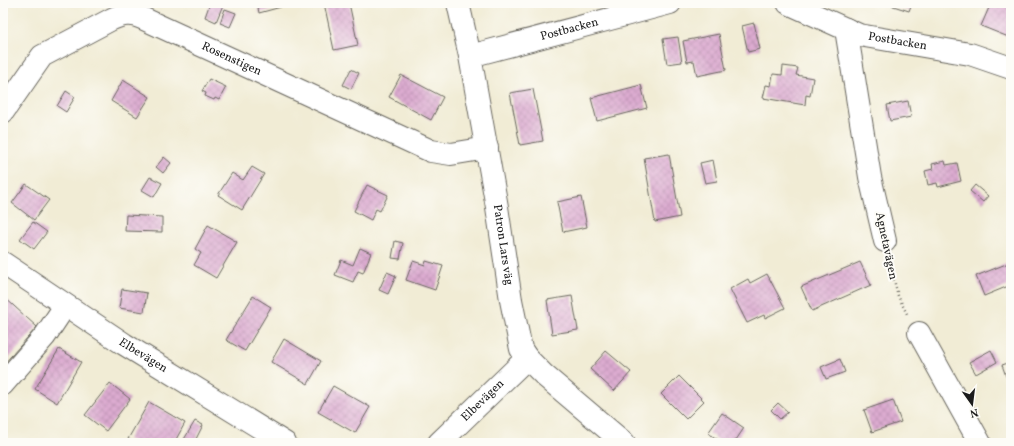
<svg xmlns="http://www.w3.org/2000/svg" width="1014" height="446" viewBox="0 0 1014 446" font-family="Vollkorn,serif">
	<defs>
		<pattern id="building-cross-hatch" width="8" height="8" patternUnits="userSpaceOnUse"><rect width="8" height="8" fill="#dcabd0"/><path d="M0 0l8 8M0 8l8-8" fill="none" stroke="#bc93b2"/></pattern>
	</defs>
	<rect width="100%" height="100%" fill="#fdfcf7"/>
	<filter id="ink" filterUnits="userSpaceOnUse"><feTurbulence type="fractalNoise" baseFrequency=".025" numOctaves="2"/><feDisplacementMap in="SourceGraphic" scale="8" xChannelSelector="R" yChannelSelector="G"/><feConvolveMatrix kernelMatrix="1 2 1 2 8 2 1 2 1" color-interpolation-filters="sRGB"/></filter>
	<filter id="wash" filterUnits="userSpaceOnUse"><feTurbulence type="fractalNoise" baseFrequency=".012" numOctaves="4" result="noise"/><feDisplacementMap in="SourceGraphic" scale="16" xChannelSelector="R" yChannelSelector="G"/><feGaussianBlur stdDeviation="0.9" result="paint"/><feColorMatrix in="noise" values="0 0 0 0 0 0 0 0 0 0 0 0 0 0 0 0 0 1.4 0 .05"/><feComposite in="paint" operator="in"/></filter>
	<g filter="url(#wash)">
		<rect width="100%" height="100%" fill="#f1ecd5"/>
		<g id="blocks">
			<path fill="url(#building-cross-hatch)" d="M210 3H218L223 5 216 22 205 17Z
				M257 3H280L281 7 259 13Z
				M324 3H349L358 45 334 50Z
				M884 3H912L909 11Z
				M991 3H1004L1011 6V38L981 26Z
				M225 9 236 13 230 27 220 23Z
				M754 23 760 49 748 52 742 26Z
				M719 34 726 70 697 76 694 61 687 62 683 41Z
				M678 37 682 62 667 64 663 39Z
				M783 66 798 68 796 75 813 78 810 96 806 95 805 105 763 98 766 85 771 86 773 74 782 75Z
				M351 69 359 73 351 89 343 85Z
				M401 75 443 97 431 120 389 97Z
				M209 79 226 87 219 100 215 98 214 100 205 96 206 93 202 91Z
				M123 80 150 97 137 117 111 101Z
				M641 85 647 108 597 121 591 98Z
				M533 89 543 141 520 145 510 93Z
				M66 91 75 97 66 112 57 106Z
				M908 101 911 117 890 121 887 105Z
				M669 154 680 217 655 222 644 158Z
				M164 157 171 163 163 173 156 167Z
				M713 160 717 181 705 183 700 163Z
				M945 161 946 165 957 163 961 181 938 187 937 183 928 185 925 171 933 169 932 164Z
				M252 167 264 174 242 210 218 195 232 173 243 180Z
				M150 177 162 183 154 197 142 190Z
				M26 184 49 200 34 220 12 203Z
				M367 185 388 195 380 211 376 209 371 220 354 211Z
				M975 185 988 196 983 202 970 191Z
				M581 197 587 227 563 232 557 202Z
				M126 215 162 217V232L125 231Z
				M33 222 47 232 34 249 20 239Z
				M208 225 237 242 216 278 194 265 201 253 195 249Z
				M395 241 403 243 400 259 392 258Z
				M360 248 371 253 363 273 358 271 353 282 335 275 341 260 353 265Z
				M413 261 425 265 426 261 443 266 435 290 406 280Z
				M860 262 871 285 812 311 801 287Z
				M1011 262V285L984 296 976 276Z
				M387 272 396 276 388 294 379 290Z
				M767 274 785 308 765 318 764 315 747 323 730 289 748 279 750 283Z
				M122 289 147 293 144 312 119 308Z
				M3 296 37 327 3 365Z
				M253 296 271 307 245 351 226 340Z
				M572 296 578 330 552 334 547 300Z
				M284 339 321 361 308 384 271 362Z
				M59 349 81 362 57 403 35 389Z
				M991 350 997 362 976 374 969 362Z
				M606 351 631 372 614 391 590 369Z
				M840 359 845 372 826 379 821 367Z
				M1011 362V390L1002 365Z
				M679 376 704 401 686 419 661 394Z
				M110 383 130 399 106 431 85 415Z
				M333 386 370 407 355 433 318 412Z
				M893 400 901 422 872 432 864 410Z
				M149 402 185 423 174 443H135L128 439Z
				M778 403 788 412 780 419 771 410Z
				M722 413 744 428 734 443H723L708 433Z
				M195 421 203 425 194 443H187L183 441Z"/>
		</g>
	</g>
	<g filter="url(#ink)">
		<use href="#blocks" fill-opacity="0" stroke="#67655d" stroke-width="1"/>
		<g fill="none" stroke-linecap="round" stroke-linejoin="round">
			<g stroke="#67655d" stroke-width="24">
				<g id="minor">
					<path id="s1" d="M458 3 470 56 497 207 511 300 521 349 527 358 545 376 624 443"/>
					<path id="s2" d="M788 3 859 35 970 54 1011 68"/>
					<path d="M846 29 870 177 885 241"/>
					<path id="s3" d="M470 56 670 3"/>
					<path id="s4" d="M3 112 42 56 112 19C123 14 131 13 142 18L431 151 451 154 487 148"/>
					<path id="s5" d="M3 263 124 344 285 443"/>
					<path d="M919 333 980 443"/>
					<path d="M3 384 45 336 65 306"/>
					<path id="s6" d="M439 443 527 358"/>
				</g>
			</g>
			<path stroke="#67655d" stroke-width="2.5" stroke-dasharray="1 3" stroke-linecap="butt" d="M889 260 898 296 908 316"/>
			<use href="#minor" stroke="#fff" stroke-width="22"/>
		</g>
	</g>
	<g text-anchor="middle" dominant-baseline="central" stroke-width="4" stroke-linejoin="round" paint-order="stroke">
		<g font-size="12" fill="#1c1c1c" stroke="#fdfcf7">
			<text stroke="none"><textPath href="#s3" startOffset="103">Postbacken</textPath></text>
			<text stroke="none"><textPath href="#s2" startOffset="117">Postbacken</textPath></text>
			<text stroke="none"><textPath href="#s4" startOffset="277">Rosenstigen</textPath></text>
			<text stroke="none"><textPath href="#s1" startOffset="246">Patron Lars väg</textPath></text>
			<text transform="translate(886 246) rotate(78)">Agnetavägen</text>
			<text stroke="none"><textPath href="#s5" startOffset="168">Elbevägen</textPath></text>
			<text stroke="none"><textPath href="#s6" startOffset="61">Elbevägen</textPath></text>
		</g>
	</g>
	<rect width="1014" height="446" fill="none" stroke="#fdfcf7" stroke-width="16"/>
	<g transform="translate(972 404) rotate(166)" stroke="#fdfcf7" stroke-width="3" paint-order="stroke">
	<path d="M0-3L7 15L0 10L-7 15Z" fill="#1c1c1c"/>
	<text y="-6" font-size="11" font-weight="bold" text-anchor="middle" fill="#1c1c1c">N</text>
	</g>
</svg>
